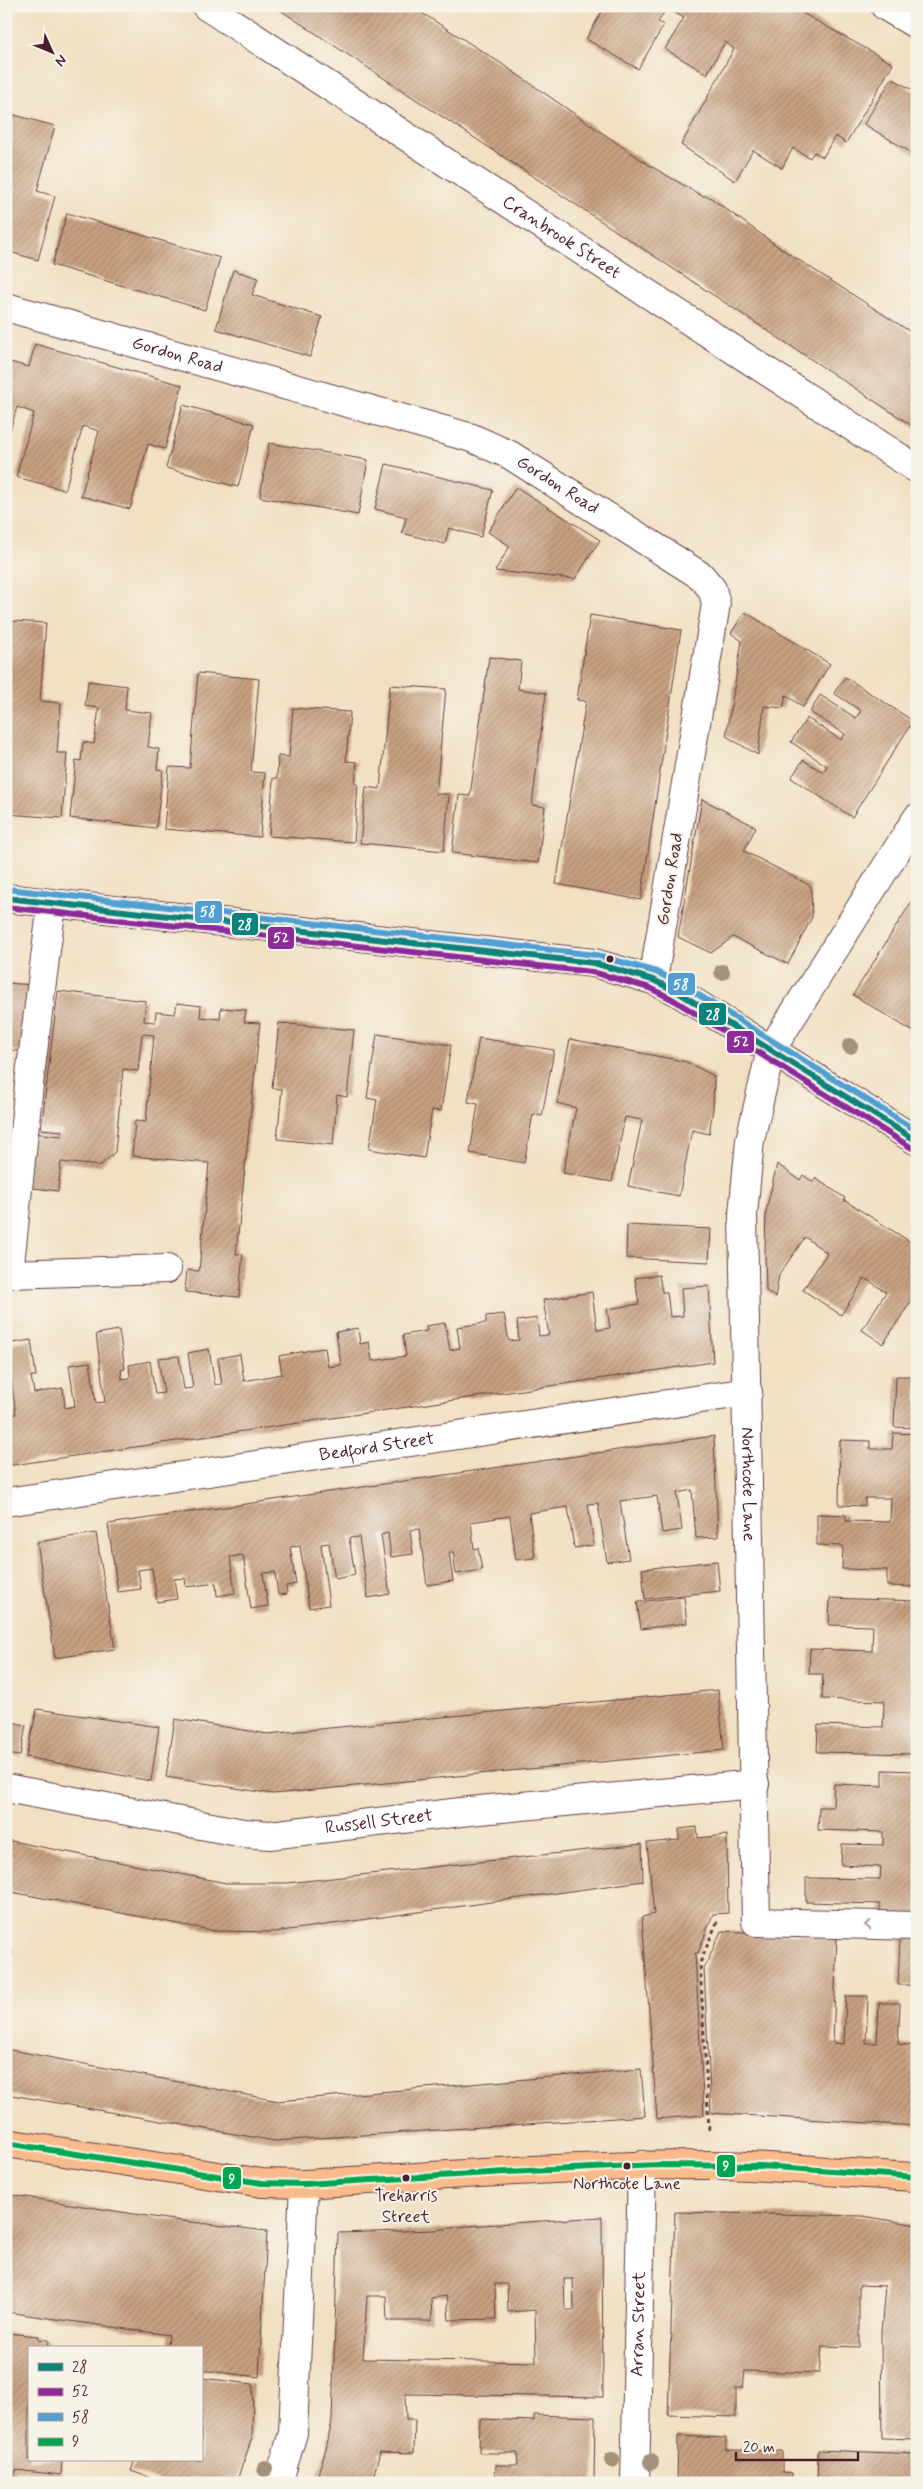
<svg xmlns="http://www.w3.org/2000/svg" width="923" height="2489" viewBox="0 0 923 2489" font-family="Mynerve,sans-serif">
	<defs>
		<pattern id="building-hatch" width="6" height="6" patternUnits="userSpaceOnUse" patternTransform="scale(1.25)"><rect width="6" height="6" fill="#c7a181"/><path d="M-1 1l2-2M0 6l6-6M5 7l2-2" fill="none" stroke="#a4836a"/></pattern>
	</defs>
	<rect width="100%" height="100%" fill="#f7f3e8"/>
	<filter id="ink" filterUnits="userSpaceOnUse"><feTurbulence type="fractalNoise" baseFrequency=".02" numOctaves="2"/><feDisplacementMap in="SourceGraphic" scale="10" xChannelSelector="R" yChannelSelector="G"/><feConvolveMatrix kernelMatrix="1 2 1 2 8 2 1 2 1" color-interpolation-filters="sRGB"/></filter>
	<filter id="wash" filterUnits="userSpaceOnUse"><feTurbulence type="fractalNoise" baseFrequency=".0096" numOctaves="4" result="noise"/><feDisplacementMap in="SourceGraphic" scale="20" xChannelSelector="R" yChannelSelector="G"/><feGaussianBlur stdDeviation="1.12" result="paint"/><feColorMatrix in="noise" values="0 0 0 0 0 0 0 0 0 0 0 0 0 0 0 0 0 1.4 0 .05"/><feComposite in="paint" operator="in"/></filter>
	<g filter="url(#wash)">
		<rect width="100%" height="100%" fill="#f1e0c2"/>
		<g id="blocks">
			<path fill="url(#building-hatch)" fill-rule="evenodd" d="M274 6H411L499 62 649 165 702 196H708L780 248 917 336V429Z
				M605 6H790L893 64 846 143 835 136 823 157 814 152 810 158 793 148 782 168 753 150 735 181 681 145 734 49 725 42 707 74 665 49 684 18 667 8 658 22 664 25 638 69 586 39Z
				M892 78 917 93V156L864 124Z
				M7 113 55 126 37 191 55 196 38 260 6 251Z
				M67 213 220 258 205 310 52 265Z
				M233 270 258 278 252 295 322 317 310 357 216 329Z
				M35 344 182 385 165 449 148 444 130 509 81 496 99 431 83 426 65 490 16 477 34 413 17 407 10 431 6 430V361L29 367Z
				M183 405 254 424 238 487 166 468Z
				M269 443 368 460 358 515 260 497Z
				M386 464 493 490 481 537 449 528 445 544 402 533 406 517 375 509Z
				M516 487 600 540 575 579 495 571 510 546 488 532Z
				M745 612 830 664 803 707 786 695 783 708 764 706 758 755 726 736 742 641 731 633Z
				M590 615 681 630 641 900 556 884 586 701 577 700Z
				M12 621 46 623 40 701 61 703 57 753H67L62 818 6 814V693Z
				M489 657 521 661 518 689 546 693 532 805 545 807 538 863 452 853 459 795 470 796Z
				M198 673 259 679 251 772 265 773 260 837 164 829 169 767 190 768Z
				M845 677 913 721 852 817 791 778 803 760 823 772 827 766 791 742 807 718 841 740 845 734 810 712 820 695 856 718 861 711 834 693Z
				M88 681 127 686 125 710 152 713 148 747 159 749 157 769 163 770 156 828 70 818 76 760 81 761 83 742 94 744 99 708 85 706Z
				M390 685 446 689 436 794H449L444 851 360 843 366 787 380 789Z
				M293 708 350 712 346 761 357 762 355 784H358L354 842 269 836 273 778H277L278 756 289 757Z
				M702 799 756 827 744 851 811 886 812 917 788 964 733 937 711 953 678 937Z
				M917 893V963L913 969 917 970V1034L853 995Z
				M6 983 35 985 28 1051 10 1050 8 1072Z
				M58 991 146 1001 144 1021 155 1022 156 1012 175 1014 177 1003 201 1006 200 1017 220 1019 221 1008 246 1010 244 1022 260 1023 236 1254H243L239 1297 185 1292 187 1270 199 1271 209 1163 132 1156 135 1121 146 1122 154 1035 142 1034 138 1071 123 1069 115 1152 100 1166 61 1162 58 1191 26 1187 32 1133 62 1136V1131L41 1129Z
				M279 1023 354 1030 347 1097 337 1095 333 1145 277 1139 282 1089 272 1088Z
				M377 1034 451 1045 441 1111 432 1110 424 1158 369 1149 377 1100 367 1098Z
				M479 1038 554 1050 542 1116 533 1114 524 1163 470 1153 478 1104 468 1102Z
				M570 1039 687 1062 714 1076 713 1109 709 1134 692 1130 679 1196 628 1186 642 1120 625 1117 612 1182 563 1173 576 1108 557 1103Z
				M777 1164 800 1180 803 1175 813 1182 815 1178 845 1198 844 1200 917 1246V1292L883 1344 862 1330 886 1292 865 1278 841 1315 803 1290 827 1253 805 1237 779 1275 775 1297 766 1291 765 1251 766 1211Z
				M627 1225 711 1229 709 1262 626 1258Z
				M659 1275 662 1292H667L670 1317 683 1316 681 1288 709 1286 713 1362 6 1466V1415L16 1414 6 1344 31 1340 36 1376H31L34 1393 63 1388 65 1408 75 1406 69 1365 90 1362 96 1403 105 1402 96 1334 119 1330 125 1369 121 1370 122 1379 130 1378 129 1365 150 1361 155 1394 164 1393 158 1358 179 1356 184 1389 193 1388 188 1353 209 1349 215 1385 222 1384 218 1358 240 1354 244 1381 282 1374 279 1356 311 1350 325 1348 328 1367 341 1365 336 1332 358 1328 360 1344 369 1342 372 1361 406 1356 403 1335 427 1331 426 1326 445 1323 450 1350 460 1348 457 1327 486 1323V1316L504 1314 509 1341 519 1340 517 1321 537 1318 539 1336 549 1335 543 1300 592 1292 597 1330 610 1328 607 1309 639 1304 635 1278Z
				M896 1376H917V1428L894 1427Z
				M893 1433 917 1434V1587L887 1586V1570L842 1569 843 1546 817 1545V1514L846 1515V1521L890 1522 891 1498H865V1506L839 1505 840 1440 870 1441V1449H892Z
				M714 1436 718 1537 696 1538 692 1490 677 1493 682 1530 662 1533 657 1496 620 1501 629 1559 607 1562 598 1503 588 1504 594 1545 574 1548 568 1507 529 1513 535 1558 516 1560 510 1516 471 1522 474 1549 478 1548 482 1570 456 1574 453 1552H449L453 1581 427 1585 419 1529 410 1530 413 1554 391 1557 388 1533 381 1535 390 1594 368 1598 359 1537 349 1538 355 1575 335 1579 329 1543 321 1544 329 1605 309 1608 300 1546 290 1547 296 1584 286 1586 287 1594 278 1595 275 1572 263 1573 268 1606 251 1609 243 1555 230 1557 235 1593 217 1596 216 1583 186 1587 185 1578 174 1579 177 1599 157 1602 152 1568 138 1570 141 1589 118 1592 108 1524Z
				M96 1533 115 1649 55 1658 37 1542Z
				M717 1561 720 1591 645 1599 642 1569Z
				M684 1597 687 1623 641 1629 637 1602Z
				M830 1598 917 1601V1754L817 1752 818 1725 883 1727 884 1701 822 1699 823 1674H809L810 1649 872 1651 873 1626 829 1625Z
				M718 1690 724 1750 273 1794 166 1777 175 1719 268 1734Z
				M37 1709 159 1727 151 1781 26 1757Z
				M6 1721 26 1725 20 1756 6 1754Z
				M883 1770 917 1771V1918L880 1917V1904L806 1902V1878L880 1879 881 1867 841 1865 842 1844 883 1845V1832L818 1830 819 1807H833L834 1784 883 1786Z
				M697 1827 698 1838 727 1835 728 1913 713 1914 698 1953H695L704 2115 657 2119 642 1917 654 1914 647 1843 679 1840V1829Z
				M6 1840 226 1883H287L642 1844 643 1881 274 1932 215 1931 6 1891Z
				M721 1931 837 1936 833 2043 844 2044 846 1996H868L866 2043H877L879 2003H900L898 2044 917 2046V2126L711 2113 704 1969Z
				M900 1938H917V1985H898Z
				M6 1951 13 1952 7 1981H6Z
				M6 2049 278 2101 641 2069 645 2116 275 2141 6 2094Z
				M6 2194 166 2219 267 2231 259 2377 201 2370V2348H168L169 2335 6 2312Z
				M675 2212 863 2216 917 2225V2439L882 2438 881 2332 885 2286 859 2285V2347L822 2346 819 2373 745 2371 743 2388H736V2417L668 2415Z
				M602 2217 603 2397 405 2394 406 2420H415L414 2453 380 2452 374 2474 394 2481 393 2483H315L326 2449 332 2421 338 2233 435 2230 467 2226ZM564 2279H573L574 2310H565ZM495 2284H507L508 2312 535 2310 536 2362 363 2359 367 2296H386L387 2321H432L431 2298 447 2296 449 2320 496 2319Z
				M6 2333 39 2336 38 2339 49 2340 48 2348H29V2460H62L61 2475 16 2470 13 2483H6Z
				M201 2378 253 2384 252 2438 236 2483H165L131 2471 135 2460H201Z
				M534 2415 595 2417 594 2483H495L496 2465H518L517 2453H479L480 2419 534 2421Z
				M678 2436 726 2438V2450L782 2451V2472L792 2473 791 2483H677Z
				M818 2450 917 2454V2483H817Z"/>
		</g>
	</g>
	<g filter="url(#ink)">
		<use href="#blocks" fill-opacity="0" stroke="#633c42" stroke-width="1"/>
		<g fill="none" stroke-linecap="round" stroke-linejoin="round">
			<g stroke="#633c42" stroke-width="30">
				<g id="minor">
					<path id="s1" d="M206 6 917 469"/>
					<path d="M885 6 917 25"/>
					<path id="s2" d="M6 307 472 438 510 455 701 576 712 589 716 604 653 980"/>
					<path id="s3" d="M917 818 771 1050 750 1140 743 1214 756 1922 917 1926"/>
					<path d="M6 898 594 963 653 980 676 991 917 1141"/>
					<path d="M52 904 30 1075 9 1274 167 1269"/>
					<path id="s4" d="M6 1502 748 1392"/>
					<path id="s5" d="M6 1788 243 1833 270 1835 469 1811 755 1784"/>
					<path d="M278 2483 293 2433 304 2184"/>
					<path id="s6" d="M635 2483 642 2165"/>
				</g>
			</g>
			<g stroke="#633c42" stroke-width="30">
				<path id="major" d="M6 2143 262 2183 304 2184C439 2176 574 2165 709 2165 778 2165 847 2174 917 2177"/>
			</g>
			<path stroke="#633c42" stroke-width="3" stroke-dasharray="4 4" stroke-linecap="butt" d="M709 2130 700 1963 717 1922H720"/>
			<use href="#minor" stroke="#fff" stroke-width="28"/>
			<use href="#major" stroke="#fabb8c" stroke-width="28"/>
			<g stroke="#f7f3e8" stroke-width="10">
				<path id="bus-1" d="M6 898 594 963 653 980 676 991 917 1141"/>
			</g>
			<g stroke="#f7f3e8" stroke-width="10">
				<path id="bus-2" d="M6 907 592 972 650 988 672 999 912 1148"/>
			</g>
			<g stroke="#f7f3e8" stroke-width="10">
				<path id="bus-3" d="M7 889 596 955 656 972 681 984 917 1131"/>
			</g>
			<g stroke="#f7f3e8" stroke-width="10">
				<path id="bus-4" d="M6 2143 262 2183 304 2184 506 2172 658 2165 761 2166 917 2177"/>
			</g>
			<use href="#bus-1" stroke="#0c837b" stroke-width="6"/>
			<use href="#bus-2" stroke="#8c2b99" stroke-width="6"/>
			<use href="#bus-3" stroke="#4f9fd2" stroke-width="6"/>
			<use href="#bus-4" stroke="#00a651" stroke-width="6"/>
		</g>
		<g fill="#a39179">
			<circle cx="722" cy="972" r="8"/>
			<circle cx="850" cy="1046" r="8"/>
			<circle cx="612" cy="2460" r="8"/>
			<circle cx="651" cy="2462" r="8"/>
			<circle cx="265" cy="2469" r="8"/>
		</g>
		<defs><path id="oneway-chevron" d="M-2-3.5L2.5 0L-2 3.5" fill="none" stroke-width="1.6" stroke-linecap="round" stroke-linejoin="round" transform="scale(1.25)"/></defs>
		<use stroke="#ae9aa0" href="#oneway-chevron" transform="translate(868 1925) rotate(-178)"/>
	</g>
	<g fill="#4a1f2b" stroke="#f7f3e8" stroke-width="2">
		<circle cx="610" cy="959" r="4.5"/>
		<circle cx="627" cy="2166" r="4.5"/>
		<circle cx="406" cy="2178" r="4.5"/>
	</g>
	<g text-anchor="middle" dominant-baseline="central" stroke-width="4" stroke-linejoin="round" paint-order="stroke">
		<g font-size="17" fill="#4a1f2b" stroke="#f7f3e8">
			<text x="627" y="2184">Northcote Lane</text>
			<text x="406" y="2196">Treharris<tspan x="406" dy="21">Street</tspan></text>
		</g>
		<g font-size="18" fill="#4a1f2b" stroke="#f7f3e8">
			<text stroke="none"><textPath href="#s1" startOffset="424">Cranbrook Street</textPath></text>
			<text stroke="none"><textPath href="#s2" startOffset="178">Gordon Road</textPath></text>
			<text stroke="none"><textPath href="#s2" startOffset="582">Gordon Road</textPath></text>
			<text transform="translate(670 879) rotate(-81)">Gordon Road</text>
			<text stroke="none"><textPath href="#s4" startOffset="375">Bedford Street</textPath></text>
			<text stroke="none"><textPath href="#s3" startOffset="711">Northcote Lane</textPath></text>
			<text stroke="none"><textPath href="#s5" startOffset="378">Russell Street</textPath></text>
			<text stroke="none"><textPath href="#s6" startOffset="159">Arran Street</textPath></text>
		</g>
	</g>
	<g stroke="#f7f3e8" stroke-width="2">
		<rect x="194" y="900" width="29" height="24" rx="5" fill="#4f9fd2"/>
		<rect x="231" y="912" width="28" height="24" rx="5" fill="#0c837b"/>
		<rect x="267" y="926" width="28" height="24" rx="5" fill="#8c2b99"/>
		<rect x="667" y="972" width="29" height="24" rx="5" fill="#4f9fd2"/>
		<rect x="698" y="1002" width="29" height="24" rx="5" fill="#0c837b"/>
		<rect x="726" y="1030" width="29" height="24" rx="5" fill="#8c2b99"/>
		<rect x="716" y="2154" width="20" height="24" rx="5" fill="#00a651"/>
		<rect x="222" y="2166" width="20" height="24" rx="5" fill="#00a651"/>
	</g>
	<g font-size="14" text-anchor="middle" font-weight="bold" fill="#fff">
		<text x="208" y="916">58</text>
		<text x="245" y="929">28</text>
		<text x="281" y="942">52</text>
		<text x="681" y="989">58</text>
		<text x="713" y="1019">28</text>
		<text x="741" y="1046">52</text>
		<text x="726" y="2170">9</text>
		<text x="232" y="2183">9</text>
	</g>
	<rect width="923" height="2489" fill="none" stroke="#f7f3e8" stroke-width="25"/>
	<rect x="28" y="2346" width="175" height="115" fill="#f7f3e8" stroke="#b29e9c"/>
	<rect x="38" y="2363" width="25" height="8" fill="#0c837b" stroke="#b29e9c"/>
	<text x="72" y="2372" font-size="15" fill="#4a1f2b">28</text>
	<rect x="38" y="2388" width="25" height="8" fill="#8c2b99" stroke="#b29e9c"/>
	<text x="72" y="2396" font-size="15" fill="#4a1f2b">52</text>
	<rect x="38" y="2413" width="25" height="8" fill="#4f9fd2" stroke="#b29e9c"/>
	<text x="72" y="2422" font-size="15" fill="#4a1f2b">58</text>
	<rect x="38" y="2438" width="25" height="8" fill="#00a651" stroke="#b29e9c"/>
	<text x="72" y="2446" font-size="15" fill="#4a1f2b">9</text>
	<g transform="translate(52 52) rotate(134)" stroke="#f7f3e8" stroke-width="4" paint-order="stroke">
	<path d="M0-4L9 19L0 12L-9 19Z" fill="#4a1f2b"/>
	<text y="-8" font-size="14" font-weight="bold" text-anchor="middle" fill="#4a1f2b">N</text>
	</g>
	<path d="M736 2452v8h122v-8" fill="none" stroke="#4a1f2b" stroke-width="2.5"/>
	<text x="743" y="2452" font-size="15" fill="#4a1f2b" stroke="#f7f3e8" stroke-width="4" paint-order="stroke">20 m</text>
</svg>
